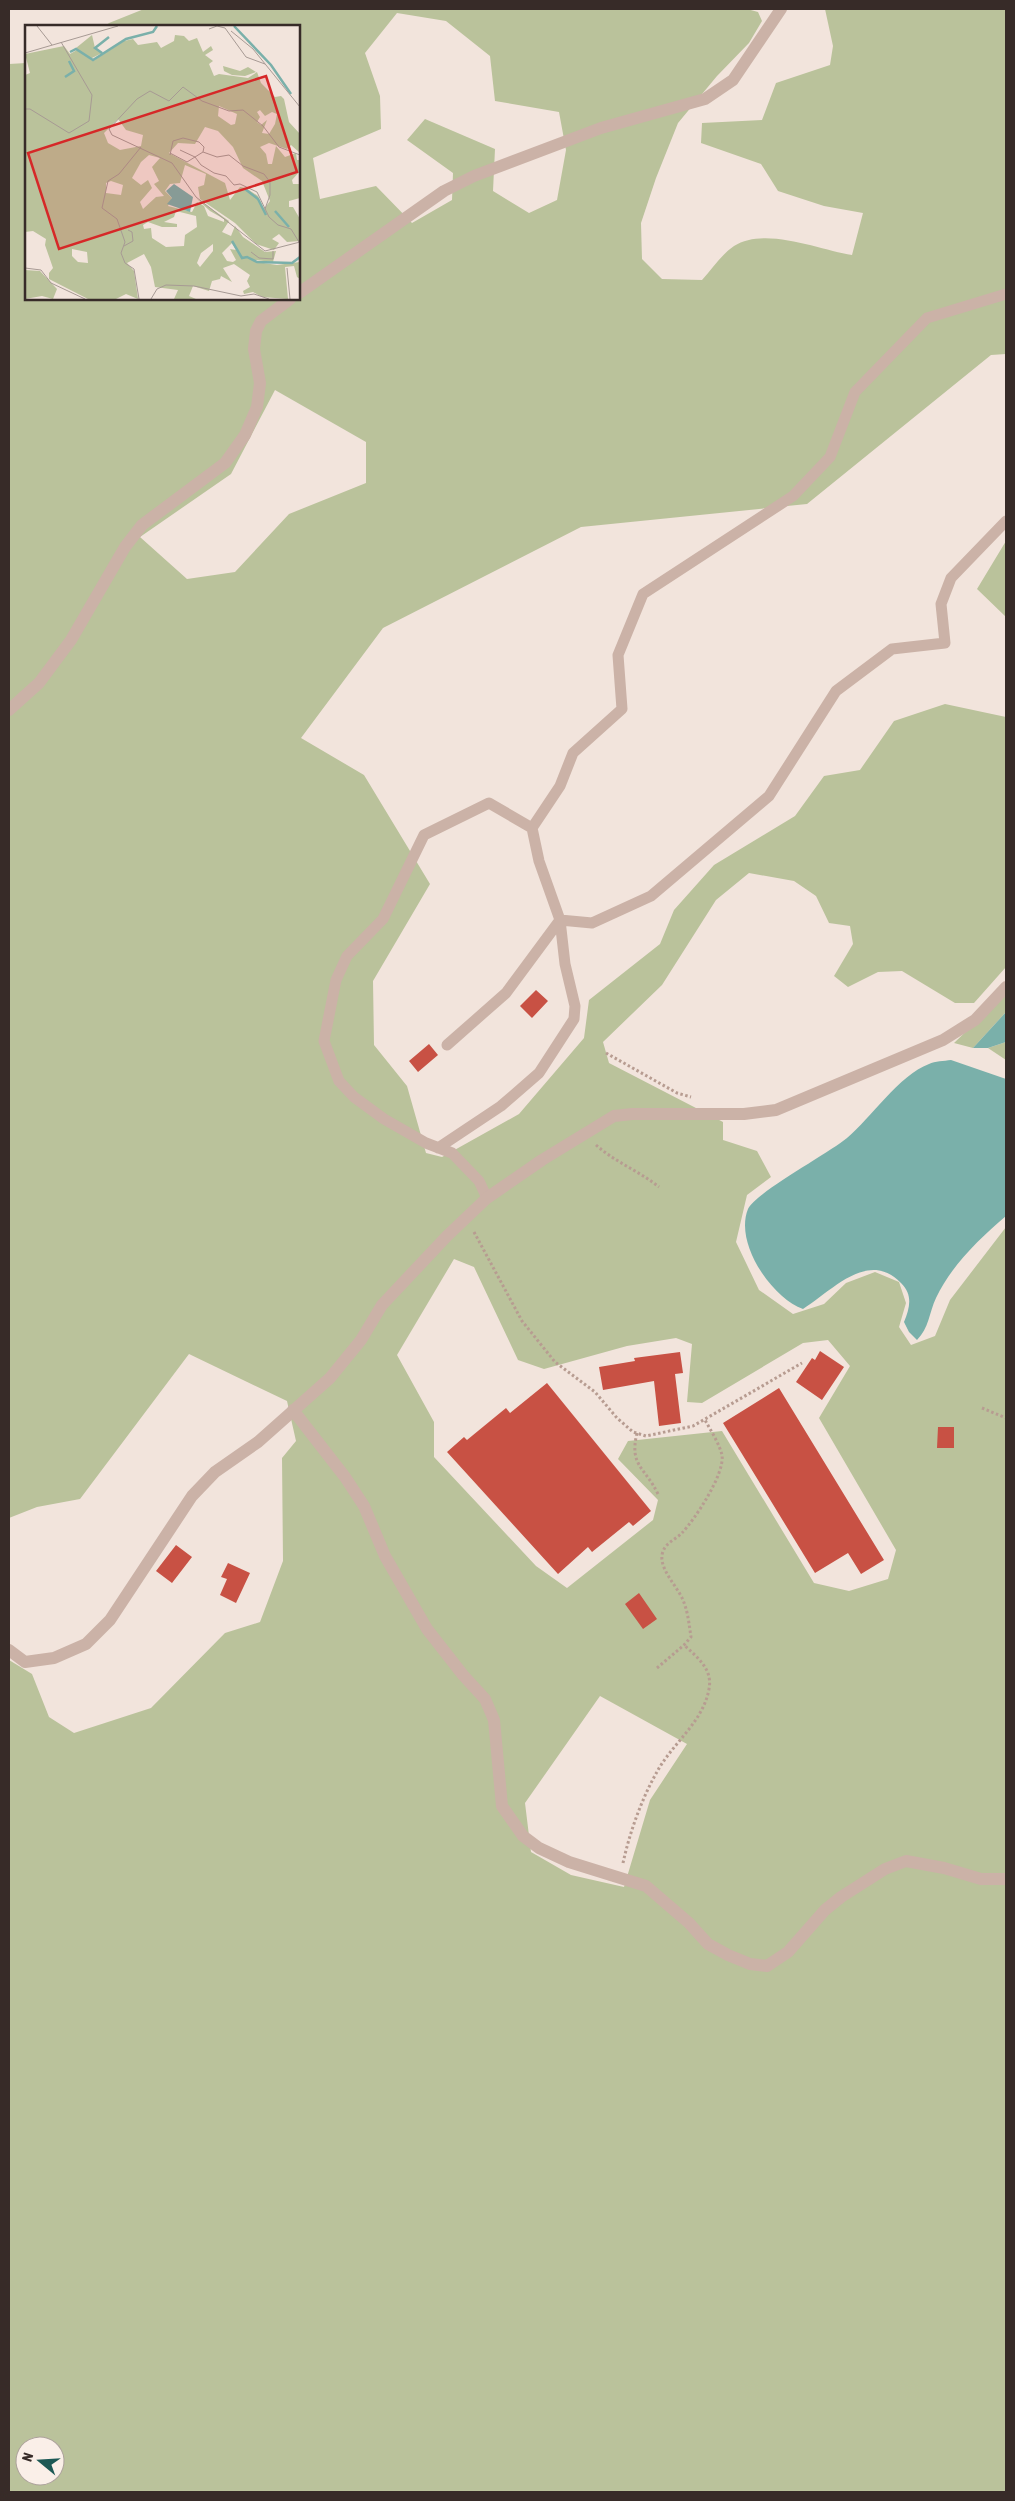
<svg xmlns="http://www.w3.org/2000/svg" width="1015" height="2501" viewBox="0 0 1015 2501" font-family="'Asap Condensed',sans-serif">
	<rect width="100%" height="100%" fill="#f2e4dc"/>
	<path fill="#bac29b" fill-rule="evenodd" d="M144 9H747L758 12 762 21 749 43 717 76 678 123 656 178 641 223 642 259 662 279 702 280C712 269 722 254 734 246 765 226 820 250 852 255L863 213 824 206 778 191 761 164 701 143 702 123 762 120 776 83 830 65 833 46 825 9H1006V354L991 355 807 504 581 527 383 628 301 738 364 775 430 884 373 981 374 1045 407 1086 426 1153 442 1157 519 1114 584 1038 589 1000 660 944 674 910 714 865 795 816 824 776 860 770 894 721 945 704 1006 717V967L974 1003H955L902 971 878 972 848 987 834 976 853 944 850 926 829 923 816 896 794 881 749 873 716 900 662 985 603 1042 609 1063 723 1122V1140L757 1151 771 1177 747 1195 736 1242 759 1290 793 1314 824 1304 846 1283 875 1272 899 1282 906 1303 899 1327 911 1345 935 1336 950 1300 1006 1227V2492H9V1660L32 1674 49 1717 74 1733 151 1708 225 1633 260 1622 283 1561 282 1458 296 1441 287 1401 189 1354 80 1499 37 1507 9 1518V64L26 63V299H299V26H105L109 23ZM397 13 446 21 490 56 495 101 559 112 566 150 557 200 529 213 493 191 495 149 425 119 407 140 453 173 452 200 412 223 376 186 320 199 313 158 381 129 380 96 365 53ZM275 390 366 442V483L289 514 235 572 187 579 140 537 231 474ZM454 1259 474 1267 518 1360 544 1369 627 1346 676 1338 692 1344 687 1402 702 1403 803 1343 828 1340 850 1366 819 1418 896 1550 888 1579 849 1591 814 1583 722 1431 628 1441 618 1459 658 1500 653 1520 567 1588 536 1566 434 1457V1422L397 1355ZM600 1696 687 1744 650 1800 624 1887 571 1875 531 1852 525 1803ZM25 2446H55V2476H25Z
		M1006 541V617L977 589Z
		M1006 993V1012L973 1048 954 1043Z
		M1006 1042V1060L988 1048Z"/>
	<path fill="#7ab0aa" d="M1006 1012V1042L988 1048H973Z
		M951 1060 1006 1079V1216C979 1239 951 1266 936 1298 929 1313 929 1328 917 1340L909 1332 904 1322C910 1307 913 1295 901 1283 868 1249 832 1291 803 1309 772 1298 734 1243 748 1209 755 1193 829 1153 847 1138 871 1118 899 1075 929 1064 935 1061 944 1061 951 1060Z"/>
	<path fill="#c85144" d="M536 990 548 1001 532 1018 520 1006Z
		M429 1044 438 1055 418 1072 409 1061Z
		M820 1351 844 1367 822 1400 796 1382 812 1358 815 1360Z
		M680 1352 683 1373 675 1374 681 1423 659 1426 654 1381 603 1390 599 1367 635 1361 634 1358Z
		M547 1383 651 1511 633 1526 629 1522 592 1552 588 1547 558 1574 447 1452 464 1437 467 1440 506 1408 510 1413Z
		M779 1388 884 1560 861 1574 848 1553 815 1573 723 1423Z
		M938 1427H954V1448H937Z
		M176 1545 192 1557 172 1583 156 1571Z
		M228 1563 250 1573 236 1603 220 1595 227 1579 221 1577Z
		M639 1593 657 1619 643 1629 625 1604Z"/>
	<g fill="none" stroke-linecap="round" stroke-linejoin="round">
		<path stroke="#b79c91" stroke-width="3" stroke-dasharray="2.5 2.5" stroke-linecap="butt" d="M606 1053 677 1093 691 1097
			M596 1145C615 1162 639 1171 659 1187
			M474 1232 522 1321 555 1362 595 1392 617 1418 633 1432 646 1436 693 1426 802 1363
			M982 1408 1006 1418
			M637 1433C629 1466 645 1467 658 1494
			M657 1668 684 1645 691 1637C689 1624 688 1612 683 1600 677 1586 660 1570 662 1555 664 1543 675 1540 682 1533 695 1519 725 1474 722 1455 719 1443 711 1431 705 1420
			M623 1863C630 1831 642 1798 658 1770 674 1742 703 1722 709 1689 713 1669 697 1657 684 1645"/>
		<path stroke="#cbb2a7" stroke-width="11" d="M447 1045 506 993 560 920 592 923 651 896 769 796 836 691 892 649 945 643 941 604 951 578 1006 521
			M438 1148 501 1106 539 1073 574 1019 575 1006 565 964 560 920 539 861 532 828 560 786 573 753 622 709 618 655 643 594 793 496 830 457 855 392 927 318 1006 294
			M487 1198 479 1181 452 1153 426 1143 384 1119 354 1097 339 1081 324 1041 336 980 347 956 383 919 424 835 489 803 532 828"/>
		<path stroke="#cbb2a7" stroke-width="12" d="M299 293 444 191 474 176 601 128 705 99 733 80 781 9
			M9 710 39 683 71 640 125 547 142 525 225 463 245 435 257 407 260 383 254 349 256 331 261 321 290 299
			M293 1410 345 1477 364 1506 385 1556 427 1629 463 1675 485 1699 494 1720 502 1806 523 1836 539 1848 569 1862 646 1886 689 1923 708 1944 728 1955 750 1964 767 1966 788 1952 825 1910 841 1897 885 1869 906 1861 944 1868 981 1879H1006
			M9 1650 25 1662 54 1658 86 1644 110 1620 192 1496 215 1472 258 1442 330 1378 361 1340 382 1305 447 1236 487 1198 542 1160 614 1116 632 1114H744L776 1110 943 1040 975 1020 1006 987"/>
	</g>
	<g transform="translate(25 25)">
		<rect width="275" height="275" fill="#f2e4dc"/>
		<path d="M67 10 70 23 77 28 65 34 51 23ZM150 10 159 11 164 16 172 13 178 27 186 21 188 25 180 30 188 36 184 39 189 51 194 49 223 53 232 47 236 58 250 72 256 71 259 74 264 97 275 109V128L266 120 262 124 244 118 235 122 241 129 243 139H247L251 121 260 132 271 128 272 135H275V146L267 155 268 159H275V173L264 176V182H268L275 194V216L262 217 254 209 247 214 254 218 249 225 231 219 210 198 175 174 173 162 179 160 181 149 160 140 155 158 145 159 140 166 147 173 143 181 167 187 172 177 179 181 183 191 199 197V194L185 186 171 173 204 196 197 207 206 211 210 201 218 212 240 227 251 226 248 237 230 235 232 237 252 240 275 237V254L272 252 269 241 260 242 263 274 237 272 228 267 219 269 218 266 225 262 222 256 225 250 209 239 198 243 207 257 196 251 195 254 187 256 184 266 168 261 164 271 171 274H149L153 265 130 262 126 242 119 229 102 238 109 246 113 274 101 269 91 274H63L24 254V248L28 243 20 220 21 214 8 206 0 207V50L5 48 0 29 39 21 45 29 52 25 68 36 99 16 108 14 113 20 132 17 136 23 149 16ZM194 81 212 89 210 99 206 100 193 91ZM235 85 240 91 247 87 252 89 250 99 244 109 237 108 242 95 236 100 232 97 235 92 232 87ZM93 94 101 105 118 110 116 121 95 125 83 118 79 108ZM180 102 193 106 208 122 218 143 237 156 245 176 239 184 233 171 221 163 215 162 205 175 200 158 144 128 153 118 170 119ZM124 130 135 133 127 142 134 156 129 159 139 171 131 172 118 184 115 177 127 163 123 155 116 160 107 153 116 137ZM86 156 98 160 96 170 81 168V158ZM151 186 171 191 172 202 160 210 159 221 141 222 127 213 126 203 119 204 118 200 123 197 137 202H152V199L139 197 149 192ZM207 218 211 225 205 224 211 235 208 237 202 236 197 228ZM188 219V226L175 242 172 238 176 228ZM47 224 62 227 63 238 53 237 47 231ZM198 41 215 46 223 42 231 47 220 51 207 50 199 46ZM0 245 15 246 32 264 28 274 17 271 0 274Z" fill="#bac29b" fill-rule="evenodd"/>
		<path d="M149 159 168 172 165 187 142 179 147 173 141 166Z" fill="#7ab0aa"/>
		<path fill="none" stroke="#7ab0aa" stroke-width="2.5" d="M209 1 246 40 266 69M45 27 51 24 68 35 101 14 128 7 132 1M77 28 70 23 84 12M40 52 49 46 44 36M220 164 233 174 241 190M250 186 264 202M207 216 217 233 222 232 232 237 267 238 275 232"/>
		<path fill="none" stroke="#a79a94" stroke-width="1" d="M12 1 27 20M184 4 192 1 200 3 221 32 240 39M206 6 228 24 275 82M0 28 93 1M0 84H5L44 108 64 96 67 70 36 17M155 125 170 132 176 140 189 148 201 151 209 160 215 159 232 167 244 192 253 200 266 204 274 217M145 128 162 137 178 127 192 132 204 130 218 141 239 149 245 157V170L240 184M145 130 148 116 158 113 174 117 179 122 178 127M275 130 254 122 238 101 218 85 204 86 177 76 158 62 144 76 125 66 112 74 84 104 87 110 147 138 171 172 240 226 275 217M99 221 108 216 107 207 103 205M226 227 234 233 248 234V226M0 243 16 245 26 258 60 274M262 243 265 274M114 274 109 244 100 238 96 228 100 217 92 194 77 183 83 156 94 149 116 122M126 274 132 264 141 260 169 261 216 271 229 269 244 274"/>
		<path fill="#d62828" fill-opacity="0.15" stroke="#d62828" stroke-width="2.5" d="M241 51 272 147 34 224 3 128Z"/>
		<rect width="275" height="275" fill="none" stroke="#372b28" stroke-width="2.5"/>
	</g>
	<rect width="1015" height="2501" fill="none" stroke="#372b28" stroke-width="20"/>
	<g transform="translate(40 2461) rotate(288)"><circle r="24" fill="#faefe8" stroke="#aca19b"/>
	<path d="M0-4L9 19L0 12L-9 19Z" fill="#1d5955"/>
	<text y="-8" font-size="14" font-weight="bold" text-anchor="middle" fill="#372b28">N</text>
	</g>
</svg>
